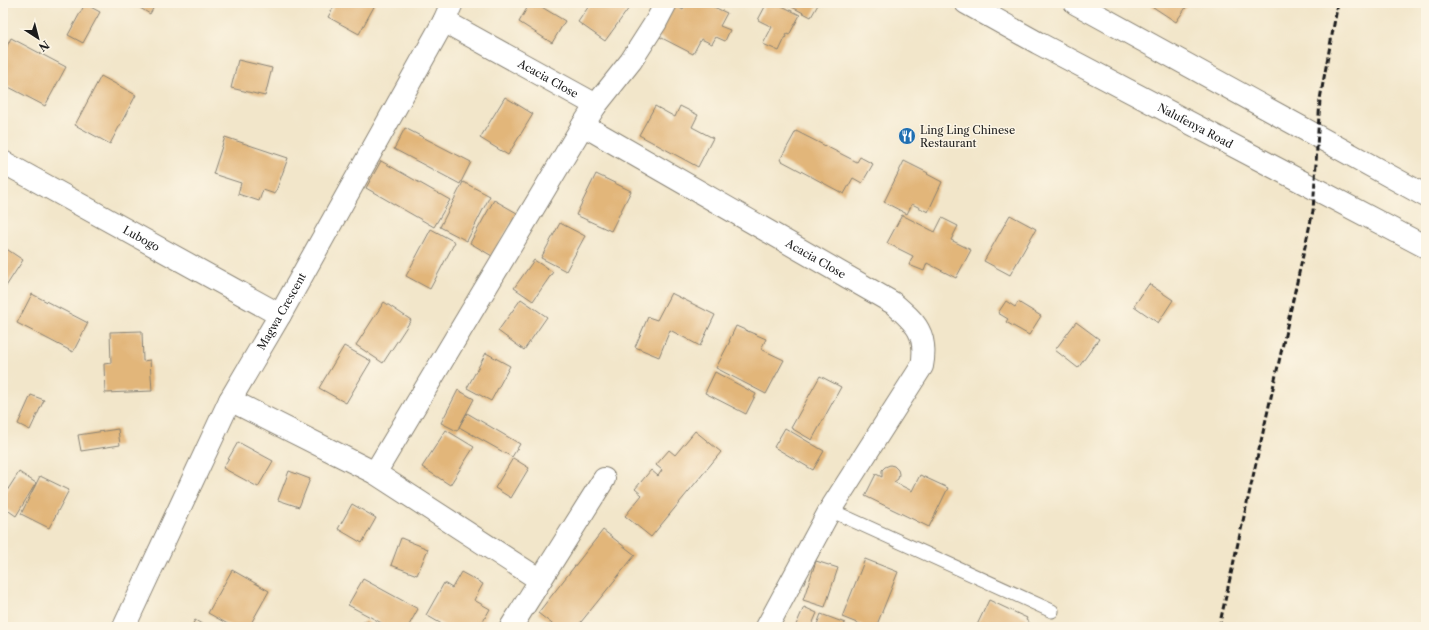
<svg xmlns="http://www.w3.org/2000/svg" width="1429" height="630" viewBox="0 0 1429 630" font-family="'Libre Caslon Text',serif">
	<rect width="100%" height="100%" fill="#fcf5e5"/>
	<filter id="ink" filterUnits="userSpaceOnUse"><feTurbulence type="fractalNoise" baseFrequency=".025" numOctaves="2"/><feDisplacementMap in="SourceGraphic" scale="8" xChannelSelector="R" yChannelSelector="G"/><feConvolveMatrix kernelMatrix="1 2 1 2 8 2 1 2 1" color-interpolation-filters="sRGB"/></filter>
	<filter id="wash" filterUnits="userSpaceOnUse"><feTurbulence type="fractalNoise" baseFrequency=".012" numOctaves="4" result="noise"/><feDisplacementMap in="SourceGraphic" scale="16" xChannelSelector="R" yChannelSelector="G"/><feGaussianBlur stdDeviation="0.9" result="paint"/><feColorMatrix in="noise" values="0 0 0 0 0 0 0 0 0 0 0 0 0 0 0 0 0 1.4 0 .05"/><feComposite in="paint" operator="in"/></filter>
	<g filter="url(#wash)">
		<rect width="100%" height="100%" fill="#f2e6ca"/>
		<g id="blocks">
			<path fill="#e2b67a" d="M132 3H156L150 14Z
				M336 3H376L359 34 328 17Z
				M530 3H535L565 21 552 43 519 22Z
				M591 3H622L629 8 605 41 578 22Z
				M683 3H705L727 13 720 26 730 30 725 41 716 37 712 44 701 39 693 54 658 36 674 5 683 10 685 4Z
				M767 3H776L800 15 789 35 787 34 779 51 763 44 772 27 758 20Z
				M794 3H819L811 17 792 7Z
				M1147 3H1189L1176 22Z
				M85 4 100 12 83 43 68 35Z
				M11 38 66 67 45 106 3 84V54Z
				M238 60 272 68 265 96 231 88Z
				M101 76 136 95 110 144 75 125Z
				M505 97 533 114 508 155 480 138Z
				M655 106 675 117 680 106 698 115 692 127 713 138 698 167 639 135Z
				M405 128 471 162 460 184 394 149Z
				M796 131 857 162 860 157 873 164 862 183 853 178 844 194 780 160Z
				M225 137 288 158 275 194 263 190 259 201 238 194 241 183 213 174Z
				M381 161 450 200 434 227 366 188Z
				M904 161 928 173 927 174 942 182 928 212 912 204 907 214 884 202Z
				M596 174 631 191 611 231 576 215Z
				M463 182 490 196 467 241 440 227Z
				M494 200 517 213 492 256 470 243Z
				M902 215 935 232 942 218 958 226 951 240 971 250 956 278 927 263 924 271 909 265 913 256 887 243Z
				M1010 215 1036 229 1010 275 984 261Z
				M560 223 585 236 566 271 541 258Z
				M431 229 455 242 430 289 406 276Z
				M5 248 23 260 3 291V252Z
				M534 260 553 272 533 301 514 288Z
				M1149 284 1173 300 1158 323 1134 306Z
				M671 293 715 315 700 346 670 330 659 357 635 347 648 317 657 320Z
				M32 294 88 323 73 352 17 323Z
				M521 299 547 317 524 350 498 331Z
				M1006 301 1015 307 1018 302 1041 316 1029 335 1006 322 1008 319 998 313Z
				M384 302 411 320 383 363 356 345Z
				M1076 322 1099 339 1078 368 1055 350Z
				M736 326 766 339 761 349 784 360 766 394 716 368 730 341H729Z
				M142 331 143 361 150 360 152 391 105 393 104 364 111 363 110 332Z
				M344 346 371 361 346 403 319 388Z
				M486 353 510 366 491 401 467 388Z
				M715 372 756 394 746 414 705 393Z
				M820 376 841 387 812 440 791 428Z
				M458 390 474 399 457 431 441 423Z
				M31 395 44 400 30 430 18 424Z
				M467 413 520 444 512 457 459 427Z
				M785 428 824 451 813 470 774 447Z
				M118 429 120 445 81 451 78 435Z
				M446 430 474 447 450 485 422 467Z
				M695 431 721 452 651 537 625 516 642 495 635 489 651 470 658 476 662 470 656 465 669 450 675 455Z
				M238 442 273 461 258 487 223 468Z
				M513 458 529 468 511 498 495 488Z
				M890 465 894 466 898 470 899 474 898 479 894 482 912 491 920 475 948 488 929 527 865 496 876 474 882 477V470L885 467Z
				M289 471 310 479 299 507 278 500Z
				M19 472 36 483 16 516 3 507V497Z
				M40 476 69 490 49 528 21 514Z
				M352 504 376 518 362 543 338 529Z
				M603 530 635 555 577 627H556L538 613Z
				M401 538 428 549 417 575 391 565Z
				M865 559 898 572 876 627H867L842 617Z
				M816 561 838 568 825 607 803 600Z
				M232 570 269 591 249 627H233L208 613Z
				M461 572 483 584 474 600 490 609 480 627H447L426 615 444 583 452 588Z
				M363 579 418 609 408 627H389L348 605Z
				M989 600 1027 618 1026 620 1030 623 1032 627H976Z
				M804 607 817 613 811 627H795Z
				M821 614 845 623 844 627H816Z
				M195 620 207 627H191Z
				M365 620 376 627H360Z"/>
		</g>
	</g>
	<g filter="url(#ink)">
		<use href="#blocks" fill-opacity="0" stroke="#878173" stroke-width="1"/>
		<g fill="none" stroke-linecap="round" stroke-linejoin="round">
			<g stroke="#878173" stroke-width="15">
				<path id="lane" d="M830 510 1052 611"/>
			</g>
			<g stroke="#878173" stroke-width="24">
				<g id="street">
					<path id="s1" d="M444 21 596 105 583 125 893 303C916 323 928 334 922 366L830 510 767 627"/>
					<path d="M596 105 631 61 656 22 666 3"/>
					<path id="s2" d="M3 162 280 315"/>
					<path d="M230 400 375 473 583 125"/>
					<path d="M375 473 540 580"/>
					<path id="s3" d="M124 627 230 400 280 315 444 21 452 3"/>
					<path d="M511 627 604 479"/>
				</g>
			</g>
			<g stroke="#878173" stroke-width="24">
				<g id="secondary">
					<path id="s4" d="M966 3 1038 43 1426 247"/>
					<path d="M1075 3 1426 196"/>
				</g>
			</g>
			<use href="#lane" stroke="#fff" stroke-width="13"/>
			<use href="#street" stroke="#fff" stroke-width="22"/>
			<use href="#secondary" stroke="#fff" stroke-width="22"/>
			<path stroke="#1c1c1c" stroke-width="3" stroke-dasharray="6 3" stroke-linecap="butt" d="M1219 627 1313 211 1320 99 1338 3"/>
		</g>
	</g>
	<defs>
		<g id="restaurant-disc" transform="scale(0.9)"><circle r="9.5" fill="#1f6fb2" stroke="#fcf5e5"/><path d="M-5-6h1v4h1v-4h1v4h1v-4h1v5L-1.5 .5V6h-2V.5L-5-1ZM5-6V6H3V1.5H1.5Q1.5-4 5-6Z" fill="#fff"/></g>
	</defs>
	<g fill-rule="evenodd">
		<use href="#restaurant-disc" x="907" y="136"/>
	</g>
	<g text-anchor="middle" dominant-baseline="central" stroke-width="3" stroke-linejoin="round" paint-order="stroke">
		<g font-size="11" fill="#1c1c1c" stroke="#fcf5e5">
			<text stroke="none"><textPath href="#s1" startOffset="119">Acacia Close</textPath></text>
			<text stroke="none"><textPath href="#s4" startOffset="260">Nalufenya Road</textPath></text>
			<text stroke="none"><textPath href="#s2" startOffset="158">Lubogo</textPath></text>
			<text stroke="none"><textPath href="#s1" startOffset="466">Acacia Close</textPath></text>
			<text stroke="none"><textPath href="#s3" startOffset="353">Magwa Crescent</textPath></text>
		</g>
		<g font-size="11" fill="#1c1c1c" stroke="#fcf5e5" text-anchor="start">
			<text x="920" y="130">Ling Ling Chinese<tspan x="920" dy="13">Restaurant</tspan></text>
		</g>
	</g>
	<rect width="1429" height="630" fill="none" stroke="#fcf5e5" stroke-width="16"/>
	<g transform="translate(38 38) rotate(144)" stroke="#fcf5e5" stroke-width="3" paint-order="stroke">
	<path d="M0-3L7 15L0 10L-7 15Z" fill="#1c1c1c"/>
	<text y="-6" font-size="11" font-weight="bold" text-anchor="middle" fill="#1c1c1c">N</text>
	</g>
</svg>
